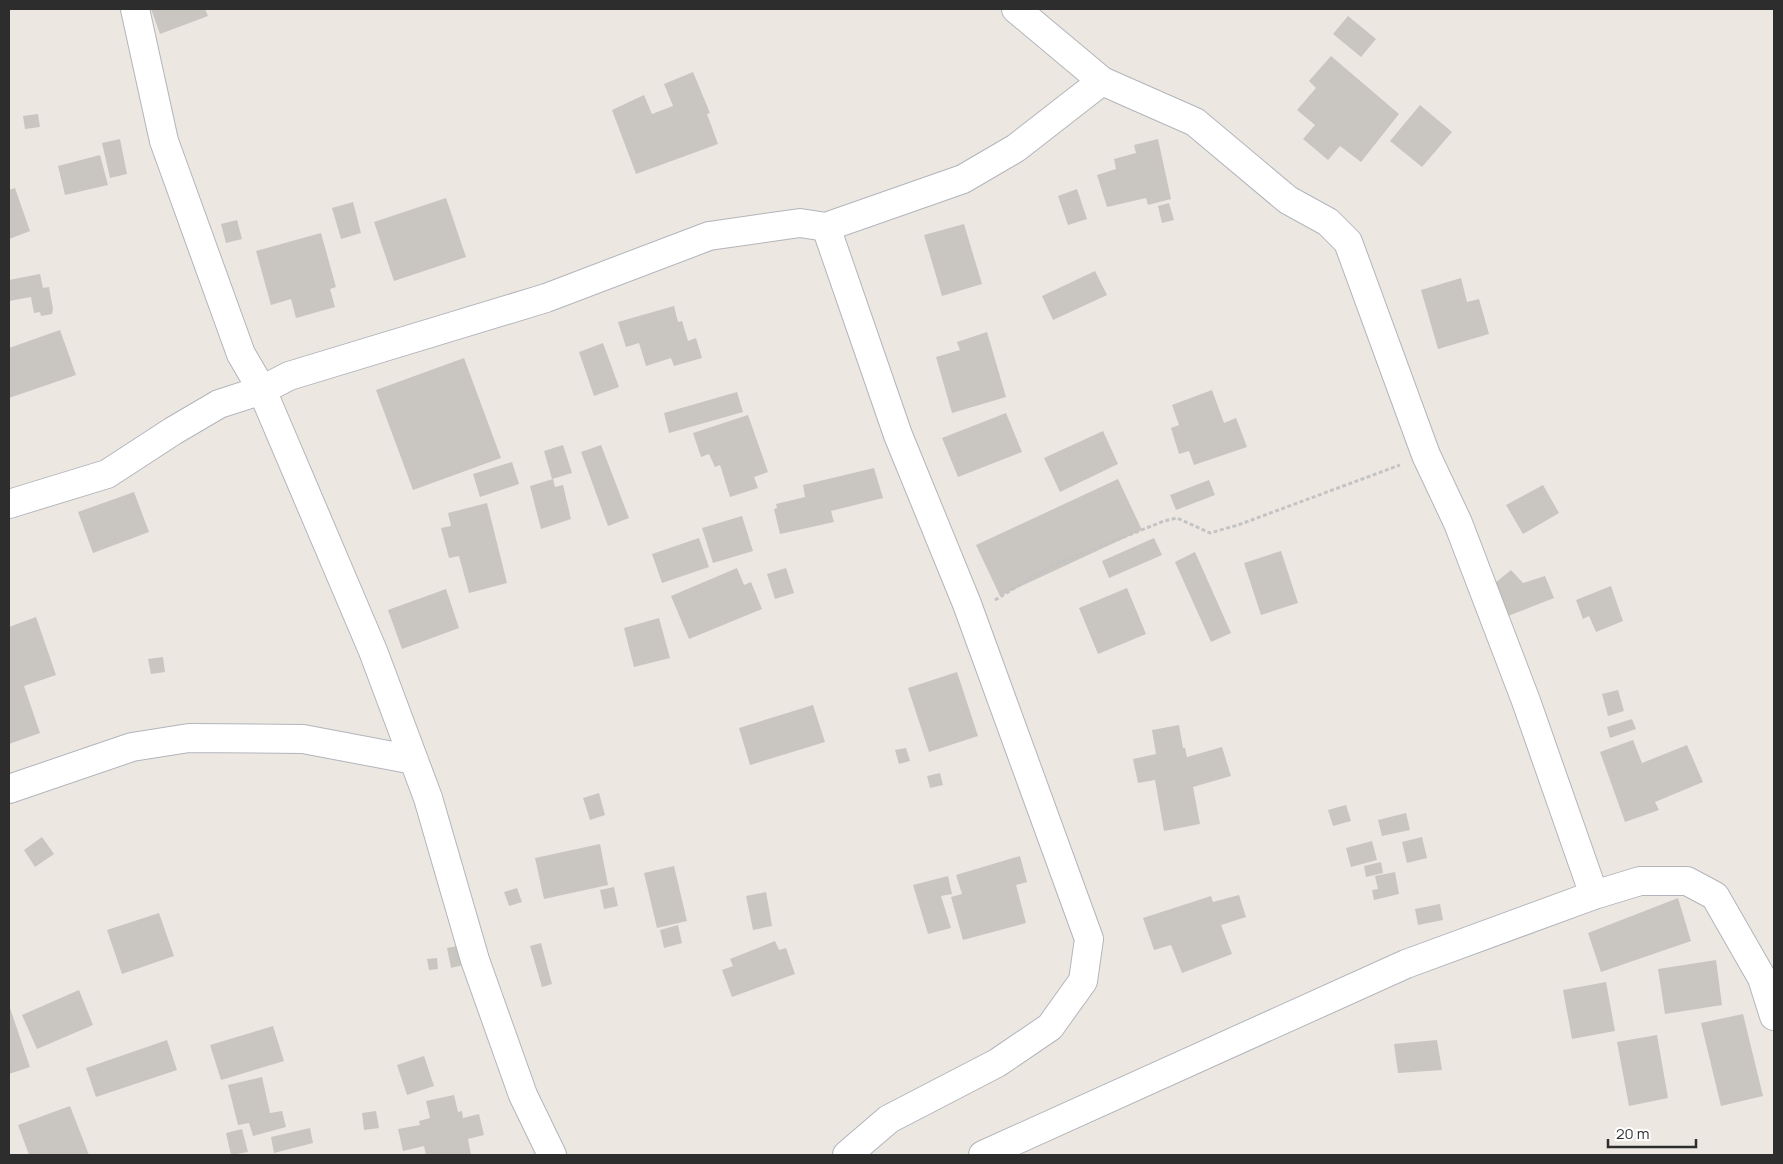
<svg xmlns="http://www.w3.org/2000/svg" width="1783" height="1164" viewBox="0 0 1783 1164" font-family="Manrope,sans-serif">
	<rect width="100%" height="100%" fill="#ede7e2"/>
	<path fill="#c9c5c0" d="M151 9H205L208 16 160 34Z
		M1348 16 1376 39 1361 57 1333 34Z
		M1331 56 1399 114 1361 162 1340 146 1328 160 1303 139 1315 125 1297 110 1316 88 1309 81Z
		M693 72 710 113 707 114 718 144 636 174 612 110 644 95 652 114 673 106 664 84Z
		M1420 105 1452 132 1422 167 1390 141Z
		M38 114 40 127 25 129 23 116Z
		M120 139 127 174 110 178 102 143Z
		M1158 139 1171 199 1148 205 1146 198 1107 207 1097 175 1116 169 1114 159 1136 153 1134 145Z
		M100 155 108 185 65 195 58 166Z
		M15 188 30 231 9 239V190Z
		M1077 189 1087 219 1068 225 1058 196Z
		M446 198 466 257 394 281 374 222Z
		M353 202 361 233 341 239 332 208Z
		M1169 203 1174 220 1162 223 1158 206Z
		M237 220 242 239 226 243 221 224Z
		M964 224 982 284 942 296 924 235Z
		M321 233 336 287 330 289 335 307 296 318 291 299 271 305 256 251Z
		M1095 271 1107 295 1053 320 1042 296Z
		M40 274 43 288 49 287 53 309 52 314 41 316 40 312 34 313 31 297 9 301V280Z
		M1461 278 1467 302 1479 299 1489 334 1438 349 1421 290Z
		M674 306 678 322 682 321 688 341 696 338 702 358 674 366 671 358 646 366 639 343 626 347 618 322Z
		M60 330 76 375 9 398V348Z
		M987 332 1006 397 952 413 936 357 960 350 957 342Z
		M603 343 619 387 594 396 579 352Z
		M464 358 501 458 413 490 376 390Z
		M1212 390 1224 423 1236 418 1247 447 1194 465 1189 451 1179 454 1171 428 1179 425 1172 405Z
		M737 392 743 412 669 433 664 413Z
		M1006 413 1022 452 958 477 942 438Z
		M748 415 768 472 754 477 758 488 730 497 720 465 715 467 709 454 701 457 693 433Z
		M1103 431 1118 464 1060 492 1044 458Z
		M563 445 572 473 552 479 544 451Z
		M601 445 629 518 608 526 581 452Z
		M512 462 519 484 480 497 473 474Z
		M874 468 883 498 831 511 834 522 780 534 774 509 777 508 776 504 805 497 803 485Z
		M553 479 555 487 563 485 571 519 541 529 530 486Z
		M1118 479 1142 530 1000 596 976 545Z
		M1209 480 1215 495 1176 510 1170 495Z
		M1543 485 1559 513 1523 534 1506 505Z
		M134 492 149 532 93 553 78 512Z
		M487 503 507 583 469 593 459 556 449 558 441 528 451 526 448 513Z
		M742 516 753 551 713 563 702 528Z
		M699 538 709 567 662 583 652 554Z
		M1154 538 1162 555 1109 578 1102 561Z
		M1281 551 1298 603 1261 615 1244 563Z
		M1195 552 1231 633 1211 642 1175 562Z
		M737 568 744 585 751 582 762 609 689 639 671 596Z
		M786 568 794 593 775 599 767 574Z
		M1511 570 1523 583 1545 576 1554 598 1508 616 1495 583Z
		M1611 586 1623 621 1596 632 1589 616 1583 619 1576 600Z
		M1127 588 1146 634 1098 654 1079 608Z
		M446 589 459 628 402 649 388 610Z
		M36 617 56 675 24 686 40 733 9 744V627Z
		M659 618 670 658 634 667 624 628Z
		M163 657 165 672 151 674 148 659Z
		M957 672 978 736 929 752 908 688Z
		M1618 690 1624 711 1608 716 1602 694Z
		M813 705 825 742 750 765 739 728Z
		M1632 719 1636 729 1610 738 1607 727Z
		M1179 725 1183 748H1185L1187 757 1222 747 1231 776 1193 787 1200 824 1164 831 1155 780 1138 783 1133 759 1156 754 1152 730Z
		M1633 740 1642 763 1687 745 1703 782 1655 802 1659 810 1625 822 1600 752Z
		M906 748 910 761 899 764 895 750Z
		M940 773 943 785 930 788 927 776Z
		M599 793 605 815 590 820 583 798Z
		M1346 805 1351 821 1333 826 1328 810Z
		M1406 813 1410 830 1382 836 1378 820Z
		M42 837 54 854 35 867 24 850Z
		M1422 837 1427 858 1407 863 1402 842Z
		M1372 841 1377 860 1351 867 1346 848Z
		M600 844 608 885 544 899 535 858Z
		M1020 856 1027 882 1016 885 1026 923 963 940 951 897 962 894 956 875Z
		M1381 862 1383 873 1366 877 1364 866Z
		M674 866 687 921 657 928 644 873Z
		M1395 872 1399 894 1374 900 1372 890 1378 889 1375 876Z
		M948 876 952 894 941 896 951 928 928 934 913 885Z
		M614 887 618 906 604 909 600 890Z
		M517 888 522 902 509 906 504 892Z
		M766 892 772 926 753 930 746 896Z
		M1239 895 1246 917 1221 925 1232 954 1182 973 1171 945 1154 950 1143 918 1211 896 1213 902Z
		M1678 898 1691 941 1601 972 1588 933Z
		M1440 904 1443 920 1418 925 1415 909Z
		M159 913 174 956 122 974 107 930Z
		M678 925 682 943 664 948 660 930Z
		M775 941 779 950 786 948 795 974 732 997 722 970 733 966 730 959Z
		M541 943 552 984 542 987 530 946Z
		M467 944 471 963 451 968 447 948Z
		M437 958 438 969 429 970 427 959Z
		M1716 960 1722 1005 1665 1014 1658 969Z
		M1606 982 1615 1031 1572 1039 1563 990Z
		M79 990 93 1025 37 1049 22 1015Z
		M9 1005 30 1067 9 1074Z
		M1743 1014 1763 1096 1721 1106 1701 1023Z
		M273 1026 284 1061 221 1080 210 1045Z
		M1657 1035 1668 1098 1629 1106 1617 1042Z
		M167 1040 177 1070 96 1097 86 1068Z
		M1437 1040 1442 1070 1398 1073 1394 1044Z
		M424 1056 434 1086 407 1095 397 1065Z
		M262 1077 270 1113 282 1111 286 1127 253 1136 249 1123 238 1125 228 1085Z
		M454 1095 458 1112 462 1111 463 1118 479 1114 484 1135 468 1139 471 1155H426L424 1146 403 1151 398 1129 420 1125 419 1121 430 1118 426 1101Z
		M70 1106 89 1155H29L18 1125Z
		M376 1111 379 1128 364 1130 362 1113Z
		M310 1128 313 1143 274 1153 271 1137Z
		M242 1129 248 1152 231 1155 226 1133Z"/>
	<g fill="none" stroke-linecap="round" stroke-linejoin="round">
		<g stroke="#b2b5bb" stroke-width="30">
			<path id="minor" d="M135 9 164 141 241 354 262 390 373 651 428 798 475 960 523 1095 552 1155
				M1016 9 1102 81 1195 122 1288 200 1328 222 1348 242 1426 455 1458 523 1526 701 1594 895
				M826 227 898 435 967 604 1089 939 1083 981 1050 1027 997 1063 889 1119 847 1155
				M9 504 107 474 173 431 219 404 262 390 289 376 546 298 709 236 800 223 826 227 963 179 1016 148 1102 81
				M9 789 132 747 189 738 303 739 414 760
				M983 1155 1406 964 1594 895 1640 881H1687L1715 896 1762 978 1774 1016"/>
		</g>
		<path stroke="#c4c4c4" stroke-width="3" stroke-dasharray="4 2.5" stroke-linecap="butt" d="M995 600 1049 567 1164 521 1177 518 1210 533 1238 525 1400 465"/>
		<use href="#minor" stroke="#fff" stroke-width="28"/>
	</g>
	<rect width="1783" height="1164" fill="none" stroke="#2d2d2d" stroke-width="20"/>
	<path d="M1608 1139v8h88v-8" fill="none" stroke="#2d2d2d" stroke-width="2.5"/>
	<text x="1616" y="1139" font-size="15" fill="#2d2d2d" stroke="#ffffff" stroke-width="4" paint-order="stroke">20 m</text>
</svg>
